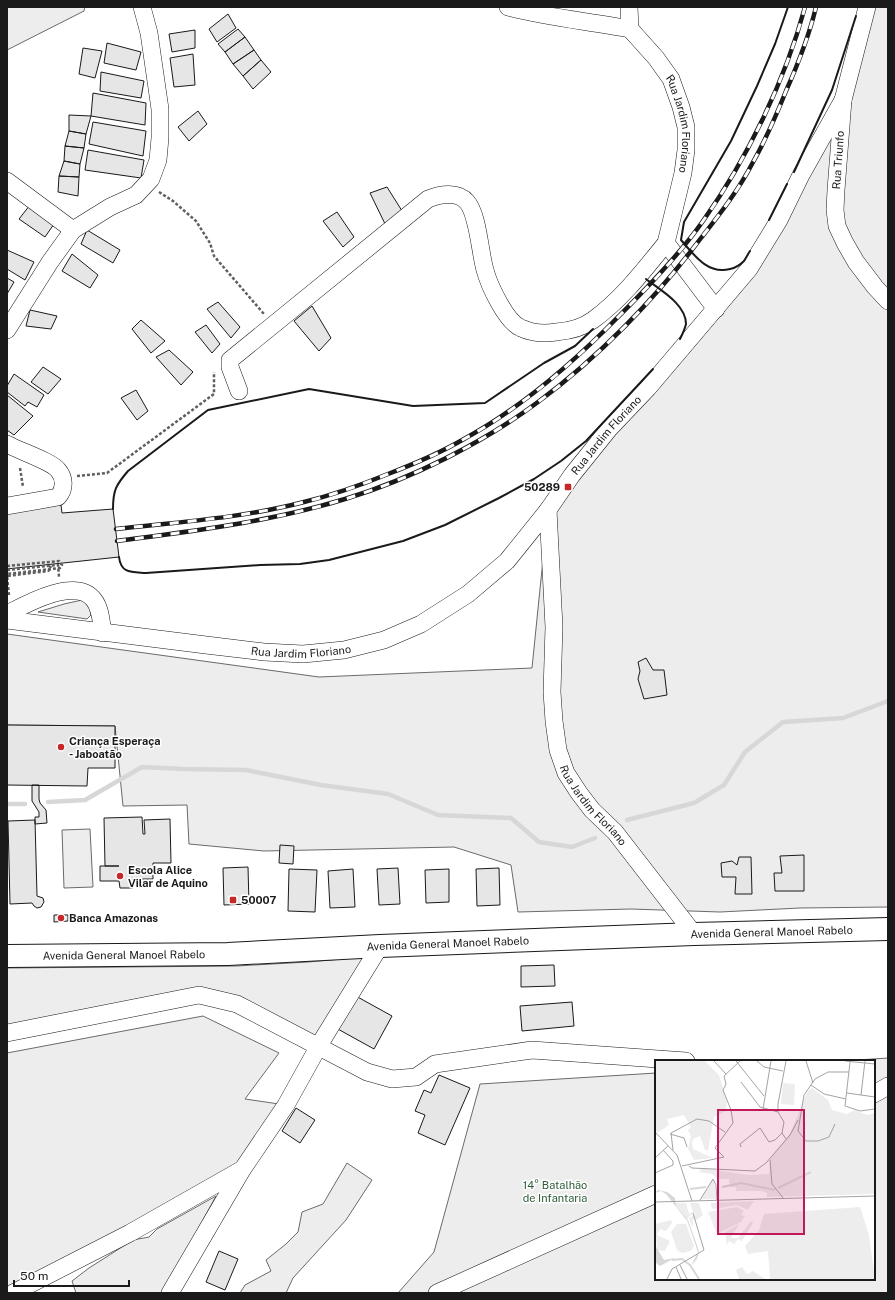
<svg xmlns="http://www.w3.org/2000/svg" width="895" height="1300" viewBox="0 0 895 1300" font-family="'Public Sans',sans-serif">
	<rect width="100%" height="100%" fill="#fff"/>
	<path fill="#ededed" stroke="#6a6a6a" d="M7 7H85L84 11 7 50Z
		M870 7H888V907L800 908 720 912 631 909 518 912 511 865 454 847 264 851 189 844 187 805 123 806 115 726 7 725V634L319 677 532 668 548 510 768 237 852 65Z
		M82 600 89 604 91 615 87 619 38 612 64 604Z
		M90 829 93 887 64 888 62 830Z
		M375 956 321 1042 199 990 7 1026V968L236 966 308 962Z
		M203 1016 279 1053 245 1099 286 1105 242 1170 7 1291V1053Z
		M888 1058V1293H398L434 1252 480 1084 656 1073V1279H874V1061H842Z
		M347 1163 372 1180 346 1220 293 1278 286 1293H240L245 1285 271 1271 266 1260 286 1244 298 1232 302 1212 323 1204Z
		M216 1196 163 1293H76L72 1281 89 1268 133 1240 149 1237 157 1229Z"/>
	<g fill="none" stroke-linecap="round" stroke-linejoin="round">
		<path stroke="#d7d7d7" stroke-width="4.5" d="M48 802 85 800 142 767 183 769 246 770 321 785 388 794 438 815 511 818 539 842 572 847 595 838
			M7 804H25
			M627 820 694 803 724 785 745 752 783 722 843 718 888 701"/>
	</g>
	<path fill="#e6e6e6" stroke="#1a1a1a" d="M228 14 236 28 217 42 209 29Z
		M238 29 245 37 225 52 218 44Z
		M195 30V48L172 52 169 34Z
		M245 37 254 50 233 64 225 52Z
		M107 43 141 52 136 70 104 63Z
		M83 48 102 51 95 78 79 74Z
		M254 50 261 60 243 76 233 64Z
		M193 54 195 85 174 87 170 58Z
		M261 60 271 72 253 89 243 76Z
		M101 72 144 81 141 98 100 91Z
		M93 93 146 103 145 125 91 116Z
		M198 111 207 124 189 141 178 127Z
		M69 115 91 116 86 134 69 131Z
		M93 122 146 131 143 156 89 144Z
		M69 131 86 134 84 148 65 146Z
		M65 146 84 148 80 164 64 161Z
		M88 150 144 160 141 178 85 170Z
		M64 161 80 164 79 177 59 176Z
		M59 176 79 177 78 196 58 192Z
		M387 187 404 214 387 228 370 193Z
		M30 205 54 224 45 237 19 219Z
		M337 212 354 237 343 247 323 221Z
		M87 230 120 250 113 263 81 244Z
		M7 250 34 262 25 280 7 269Z
		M72 254 98 275 90 288 62 271Z
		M7 278 14 282 7 294Z
		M218 302 240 327 231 338 207 309Z
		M312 306 331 338 319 351 294 321Z
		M30 310 57 316 51 329 26 326Z
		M141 320 165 341 151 353 132 329Z
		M206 325 220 344 212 353 195 332Z
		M169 350 193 372 181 385 156 357Z
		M43 367 61 379 48 394 31 382Z
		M14 374 44 395 37 407 28 402 25 406 7 392V386Z
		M136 390 148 411 137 420 121 398Z
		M7 395 33 416 14 435 7 430Z
		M61 505 62 513 113 509 119 557 7 569V510Z
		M646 658 653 670H664L667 695 644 699 638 679 640 671 638 662Z
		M7 725 115 726V768H88L87 786 7 785Z
		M32 785H39V799L40 803 46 810 47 823 35 824V817H39V812L32 801Z
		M142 817 143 834H145L144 820 170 819 171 863H153V879H133V888H120L119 881H100V866H119H105L104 818Z
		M35 820 37 896 43 898 44 902 41 907 37 908 34 906 32 903 10 904 8 821Z
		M280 845 294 846 293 864 279 863Z
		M804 855V891H775L774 873H782L780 856Z
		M739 857H751L752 894H735L736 877H722L721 863 732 861 737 865Z
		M248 867 249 904 224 905 223 868Z
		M398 868 400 904 379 905 377 869Z
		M499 868 500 905 477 906 476 869Z
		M289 869 317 870 315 912 288 911Z
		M353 869 355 907 330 908 328 871Z
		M449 869V902L426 903 425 870Z
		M54 915H68V921L54 922Z
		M554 965 555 986 521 987V966Z
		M354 995 392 1016 374 1049 336 1028Z
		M572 1002 574 1026 522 1031 520 1006Z
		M439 1075 470 1088 445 1145 418 1133 425 1115 415 1111 424 1090 431 1093Z
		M296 1108 315 1120 300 1143 282 1131Z
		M219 1251 238 1259 225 1290 206 1282Z"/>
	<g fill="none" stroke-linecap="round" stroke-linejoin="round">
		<g stroke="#1a1a1a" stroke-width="18">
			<g id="minor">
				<path d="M508 7C548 18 589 21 630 29"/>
				<path id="s1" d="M629 7 630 29 656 58 671 79 681 107 686 127V150L683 173 666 243 716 309"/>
				<path d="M867 7 843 100 836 190 835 210 837 226 845 243 856 262 875 287 888 301"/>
				<path d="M7 181 73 230"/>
				<path d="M7 330 50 262 73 230 110 207 136 195 151 179 158 160 160 138V109L149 33 142 7"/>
				<path d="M239 391 230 367V360L428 199C440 194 458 191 467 202 478 214 480 253 485 270 489 285 506 322 521 328 532 333 544 334 556 332 570 331 582 328 593 320 622 299 644 270 666 243"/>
				<path d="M7 444C19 451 51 461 58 470 65 478 65 489 58 497L7 506"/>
				<path id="s2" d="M548 510 554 627 552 692 554 721 558 750 566 773 579 793 592 810 615 832 694 934"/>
				<path d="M7 614C26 604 76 576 94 600 101 609 101 622 103 633"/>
				<path id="s3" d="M7 620 206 645 264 652 303 654 344 650 384 640 421 624 468 594 507 561 548 510 572 475 609 429 648 388 749 269 779 220 801 175 843 100"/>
				<path d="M7 1033 199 995 237 1004 367 1072 392 1079 416 1077 435 1064 532 1050 686 1061"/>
				<path d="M874 1094 888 1086"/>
				<path d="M13 1293 130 1233 241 1170"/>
				<path d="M170 1293 242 1170 286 1105 321 1042 380 946"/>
				<path d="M437 1293 656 1194"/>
			</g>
		</g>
		<g stroke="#1a1a1a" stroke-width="24">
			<g id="major">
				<path id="s4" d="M7 956 228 954 380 946 694 934 888 929"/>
			</g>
		</g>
		<path stroke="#5f5f5f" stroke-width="2.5" stroke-dasharray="3 2" stroke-linecap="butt" d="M159 192 173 201 196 221 210 243 214 256 264 314
			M20 468 23 487
			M77 476 107 473 214 394V372
			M7 570 58 565 59 577
			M9 595 7 576 48 571 51 569 50 566"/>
		<use href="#minor" stroke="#fff" stroke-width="17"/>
		<use href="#major" stroke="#fff" stroke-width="22"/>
		<g stroke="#1a1a1a" stroke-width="4.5">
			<path id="rail" d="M116 529C179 522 243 518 304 502 333 495 361 485 388 474 414 464 440 453 464 439 523 407 574 362 620 315 649 286 680 254 703 221 747 159 785 81 805 7
				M117 541C193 531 270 522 345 499 411 479 483 443 538 402 599 357 656 298 701 238 719 215 738 191 752 164 765 141 776 116 786 91 798 64 809 36 816 7"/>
		</g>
		<use href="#rail" stroke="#fff" stroke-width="3" stroke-dasharray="9" stroke-linecap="butt"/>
		<path stroke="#5f5f5f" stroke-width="2.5" stroke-dasharray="3 2" stroke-linecap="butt" d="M7 566 59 561 62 565 60 568 7 574"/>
		<path stroke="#1a1a1a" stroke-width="2" d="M794 172 832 90 856 16
			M769 220 787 184
			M750 251C748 254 746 258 744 261 740 265 735 268 730 269 708 275 694 255 681 240L684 222 731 141 757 86 775 44 788 7
			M646 279C660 290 686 304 686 324 685 329 682 335 680 339
			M113 509C113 490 116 485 128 471L208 410 309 389 413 406 485 403 544 363 575 346 593 329
			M119 557C121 574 132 572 146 573L260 565 300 564 329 560 403 541 445 525 499 498 534 479 561 461 586 441 653 369"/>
	</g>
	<g fill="#c62828" stroke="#fff" stroke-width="1.5">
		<rect x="564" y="483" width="8" height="8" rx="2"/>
		<circle cx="61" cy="747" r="4"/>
		<circle cx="120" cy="876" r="4"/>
		<rect x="229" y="896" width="8" height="8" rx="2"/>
		<circle cx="61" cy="918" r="4"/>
	</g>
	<g text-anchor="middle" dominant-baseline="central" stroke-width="3" stroke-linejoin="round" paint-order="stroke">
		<g font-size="11" fill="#1a1a1a" stroke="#fff">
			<text stroke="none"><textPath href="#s1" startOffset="133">Rua Jardim Floriano</textPath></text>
			<text transform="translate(838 160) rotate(-86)">Rua Triunfo</text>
			<text stroke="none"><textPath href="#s3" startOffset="688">Rua Jardim Floriano</textPath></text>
			<text stroke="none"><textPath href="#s3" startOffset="296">Rua Jardim Floriano</textPath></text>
			<text stroke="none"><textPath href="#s2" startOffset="307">Rua Jardim Floriano</textPath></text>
			<text stroke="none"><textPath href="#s4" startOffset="765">Avenida General Manoel Rabelo</textPath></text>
			<text stroke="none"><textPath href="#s4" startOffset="441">Avenida General Manoel Rabelo</textPath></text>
			<text stroke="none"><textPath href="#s4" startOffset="117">Avenida General Manoel Rabelo</textPath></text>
		</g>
		<g font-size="11" font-weight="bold" fill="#1a1a1a" stroke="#fff" text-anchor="start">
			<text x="560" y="487" text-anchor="end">50289</text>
			<text x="69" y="741">Criança Esperaça<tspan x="69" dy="13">- Jaboatão</tspan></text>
			<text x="128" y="870">Escola Alice<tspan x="128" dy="13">Vilar de Aquino</tspan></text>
			<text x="241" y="900">50007</text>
			<text x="69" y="918">Banca Amazonas</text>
		</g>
		<g font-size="11" fill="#2b5a34" stroke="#fff">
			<text x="555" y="1185">14° Batalhão<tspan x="555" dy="13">de Infantaria</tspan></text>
		</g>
	</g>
	<g transform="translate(655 1060)">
		<rect width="220" height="220" fill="#fff"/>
		<path d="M0 1H50L64 15 72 41 71 51 59 57 53 91 50 90 45 76 38 79 37 83 38 89 58 98 39 100 33 89 36 76 33 70 36 67 29 55 12 59 14 65 2 73 0 70ZM128 23 140 24 139 45 126 44ZM157 28 173 40 177 50 192 54 199 50 212 55 220 53V134L112 137V133L106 131H81V127H75L74 119H63L57 114 43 112 48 108 93 115 114 114 115 99 136 72 152 32ZM57 120H59L62 139H46ZM99 141 93 150 82 145 58 149 56 146V143ZM18 143H31L34 154 38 152 35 143H44L48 155 41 160 38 159V168L34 158 41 154 38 153 31 160ZM82 147 89 151 86 155 90 156 86 162 62 174 53 152ZM205 147 214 175 220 219H115L113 191 93 194 90 186 104 170 109 154ZM16 160 17 163 11 171 5 169 2 175 15 181 10 191 2 190 0 164ZM30 161 39 186 36 191 27 193 22 190 16 172 22 164H31ZM96 161 98 163 87 181 83 179 79 184 74 181 72 185 70 172 84 164 76 178H83ZM87 207 92 214 98 211 110 219H84L81 210Z" fill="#ededed"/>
		<path d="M3 130 12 132 20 138 21 146 33 160 44 191 42 199 36 206 43 192 32 160 11 134 6 131 0 133ZM0 185 9 200 20 198 5 206 0 202Z" fill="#d7d7d7"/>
		<path fill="none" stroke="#d7d7d7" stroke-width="2" d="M67 127 86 123 120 130M123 128 156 112M35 129 51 127M17 200 27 199 35 205 44 219"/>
		<path fill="none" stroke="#a3a3a3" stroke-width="1" d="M59 1 71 14M81 1 109 36M102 1 109 7 128 11M131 1 123 44V52L129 62 127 73 131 79M151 1 158 23M190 1 220 4M195 2 190 46 205 51 220 49M86 22 105 47 123 52M156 25 169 34 191 39M192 33 220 37M206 35 210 1M108 49 116 1M180 64 174 77 163 81H151L143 71 149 35 160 19 173 12H194M0 72 22 95 37 141M15 74 29 78 32 87M86 87 85 84 105 68 114 82 120 80 127 73M18 90 16 73 42 59 54 61 70 72M0 98 13 86M115 100 117 124 129 139M27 106 69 97 60 88 78 63 76 50 68 30 71 24 69 16 85 1M34 106 37 108 100 111 111 103 135 75 143 60M0 113 18 105V101L8 90M45 140 58 119 61 125 62 140M0 142 220 136M25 205 32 219M21 207 26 219M12 219 17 209 49 190 38 153"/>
		<path fill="#c2185b" fill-opacity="0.15" stroke="#c2185b" stroke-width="2" d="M63 50H149V174H63Z"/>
		<rect width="220" height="220" fill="none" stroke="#1a1a1a" stroke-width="2"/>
	</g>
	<rect width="895" height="1300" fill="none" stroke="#1a1a1a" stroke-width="16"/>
	<path d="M14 1280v6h115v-6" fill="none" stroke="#1a1a1a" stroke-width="2"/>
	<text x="20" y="1280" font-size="12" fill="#1a1a1a" stroke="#ffffff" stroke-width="3" paint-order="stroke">50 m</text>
</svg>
